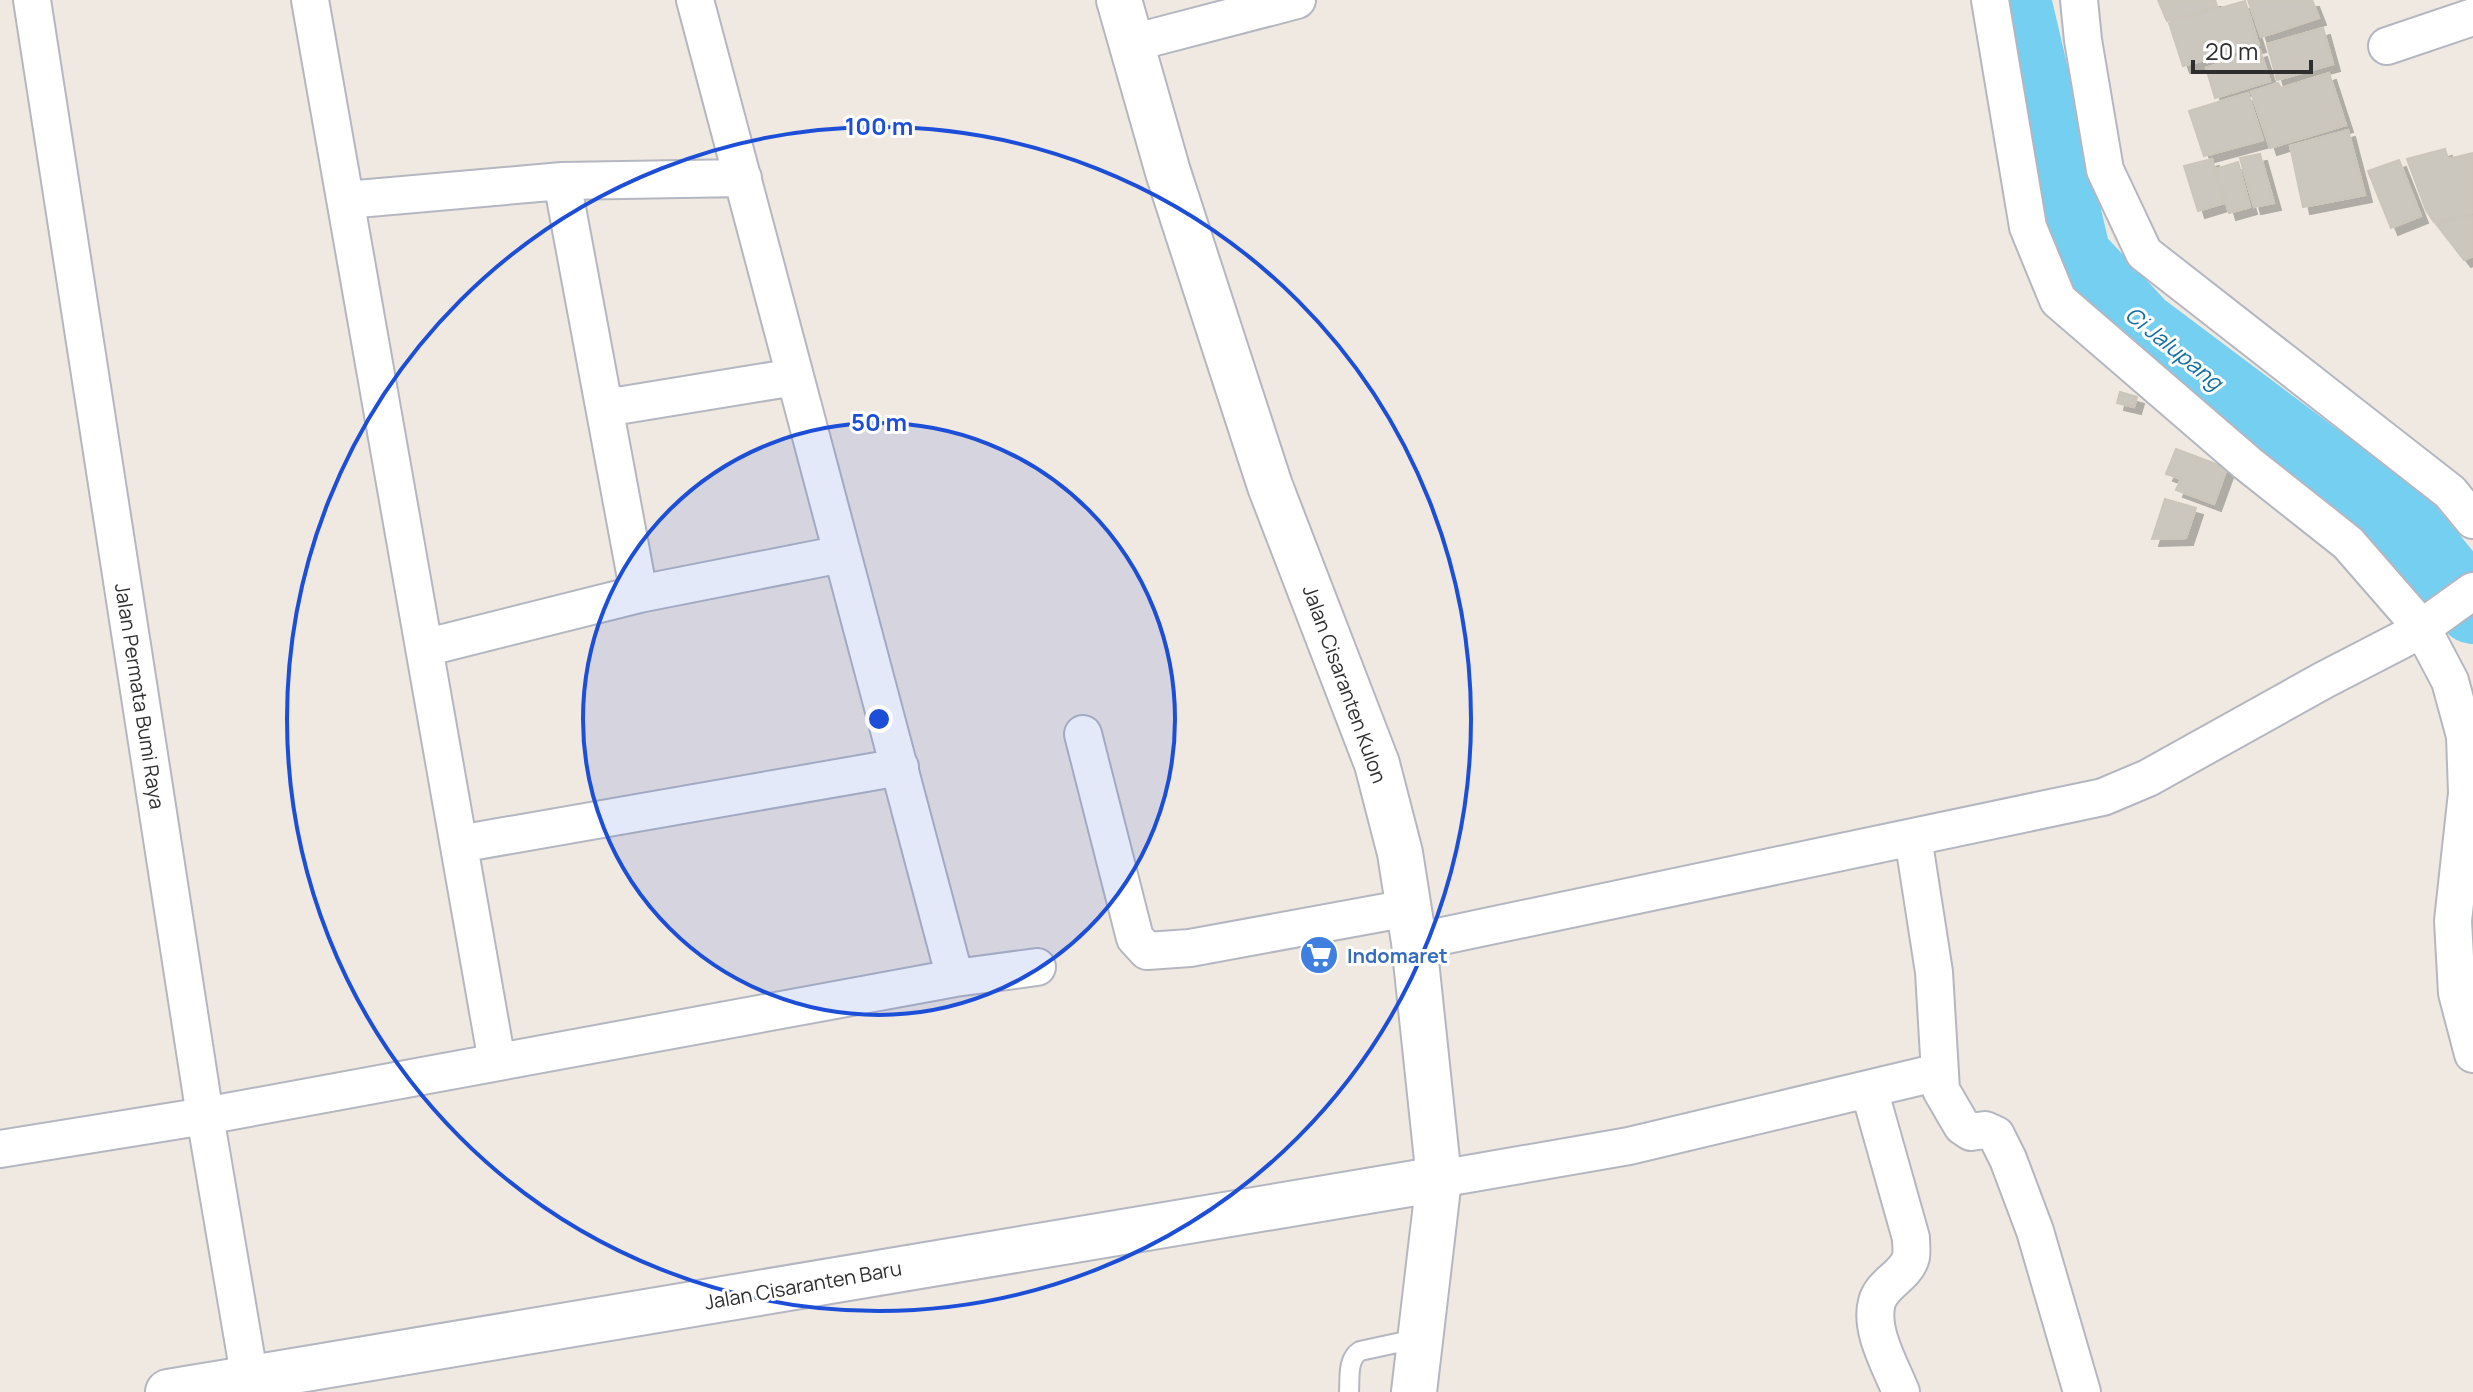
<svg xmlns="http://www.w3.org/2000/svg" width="2473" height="1392" viewBox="0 0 2473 1392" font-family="Manrope,sans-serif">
	<defs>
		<filter id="shadow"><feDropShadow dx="7" dy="7" stdDeviation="0" flood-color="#0004"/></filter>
	</defs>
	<rect width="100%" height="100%" fill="#efe9e1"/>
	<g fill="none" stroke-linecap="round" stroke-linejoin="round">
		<path stroke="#75cff0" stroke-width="72" d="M2015 0 2075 256 2141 327 2405 525 2473 608"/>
	</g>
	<path fill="#cbc7bf" stroke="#cbc5ba" stroke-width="2" filter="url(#shadow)" d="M2158 0H2215L2217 6 2167 21Z
		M2248 0H2312L2319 18 2261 37Z
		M2245 1 2259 45 2183 66 2169 23Z
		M2323 28 2333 64 2277 80 2267 44Z
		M2260 50 2270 81 2215 98 2206 68Z
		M2329 73 2346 125 2270 148 2251 92 2278 83 2281 88Z
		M2248 93 2263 140 2204 156 2189 111Z
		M2348 130 2365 195 2303 207 2290 146Z
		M2445 149 2448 159 2473 153V213L2434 222 2426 210 2407 159Z
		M2260 154 2274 203 2254 207 2240 158Z
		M2212 159 2224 203 2198 211 2184 166Z
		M2399 160 2421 216 2391 228 2368 171Z
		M2238 162 2250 207 2229 213 2216 169Z
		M2473 216V256L2464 260 2436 224Z
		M2120 392 2137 397 2134 407 2117 403Z
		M2176 449 2227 468 2214 504 2176 490 2181 479 2166 474Z
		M2165 499 2196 508 2186 538 2152 539Z"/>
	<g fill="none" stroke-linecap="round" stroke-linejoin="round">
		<g stroke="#b4b7c1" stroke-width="22">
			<path id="service" d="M1349 1392C1350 1378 1347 1359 1360 1351L1420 1338"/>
		</g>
		<g stroke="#b4b7c1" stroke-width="40">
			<path id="minor" d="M32 0 205 1116 252 1392
				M310 0 497 1062
				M1990 0 2028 227 2058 300 2247 463 2348 543 2422 628 2450 681 2465 736 2467 793 2453 921 2457 993 2473 1054
				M2079 0 2083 40 2105 170 2144 253 2450 492 2473 520
				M1132 43 1297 0
				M2387 46 2473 17
				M346 200 562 181
				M605 408 795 377
				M639 594 842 554
				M424 648 639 594 562 181 743 178
				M1083 734 1135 938 1147 951 1190 948 1408 908
				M1913 837 1934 972 1941 1090 1962 1126 1971 1132 1985 1130 1996 1135 2008 1159 2035 1231 2082 1392
				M459 844 900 767
				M1414 942 2103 797 2148 778 2324 680 2413 634 2473 591
				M955 978 1037 967
				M1869 1089 1911 1238C1911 1244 1912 1252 1911 1257 1906 1276 1882 1283 1877 1302 1869 1330 1891 1367 1901 1392
				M0 1149 205 1116 955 978 695 0
				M1439 1179 1629 1146 1939 1072"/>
		</g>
		<g stroke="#b4b7c1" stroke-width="48">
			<path id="tertiary" d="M168 1392 1439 1179"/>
		</g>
		<g stroke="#b4b7c1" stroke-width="48">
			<path id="secondary" d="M1119 0 1168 172 1270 486 1377 764 1400 853 1414 942 1439 1179 1414 1392"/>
		</g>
		<use href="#service" stroke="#fff" stroke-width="18"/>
		<use href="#minor" stroke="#fff" stroke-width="36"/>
		<use href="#tertiary" stroke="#fff" stroke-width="44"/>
		<use href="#secondary" stroke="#fff" stroke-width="44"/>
	</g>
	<circle cx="879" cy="719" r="296" fill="#1d4ed8" fill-opacity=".12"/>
	<g fill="none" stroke="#1d4ed8" stroke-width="4">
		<circle cx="879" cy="719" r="296"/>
		<circle cx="879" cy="719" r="592"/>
	</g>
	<defs>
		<g id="supermarket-disc" transform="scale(2)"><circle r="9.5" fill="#3f7fe0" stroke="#fff"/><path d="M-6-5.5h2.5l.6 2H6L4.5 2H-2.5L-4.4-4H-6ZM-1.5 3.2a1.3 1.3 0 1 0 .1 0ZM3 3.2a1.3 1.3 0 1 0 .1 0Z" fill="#fff"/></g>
	</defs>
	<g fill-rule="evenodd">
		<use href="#supermarket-disc" x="1319" y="955"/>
	</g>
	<g text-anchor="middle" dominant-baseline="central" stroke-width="6" stroke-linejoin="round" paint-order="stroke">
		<g font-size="20" fill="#2e2e2e" stroke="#fff">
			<text transform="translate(1345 684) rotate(70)">Jalan Cisaranten Kulon</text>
			<text transform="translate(140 696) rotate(81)">Jalan Permata Bumi Raya</text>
			<text transform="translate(803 1285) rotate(-10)">Jalan Cisaranten Baru</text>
		</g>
		<g font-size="20" font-weight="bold" fill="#366cbe" stroke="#fff" text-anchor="start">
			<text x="1347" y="955">Indomaret</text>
		</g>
		<g font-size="22" font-style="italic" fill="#0d6fa3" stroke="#fff">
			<text transform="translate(2174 348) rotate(39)">Ci Jalupang</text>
		</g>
	</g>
	<circle cx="879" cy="719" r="12" fill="#1d4ed8" stroke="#fff" stroke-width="4"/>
	<g font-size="24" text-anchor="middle" font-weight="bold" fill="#1d4ed8" stroke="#fff" stroke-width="6" stroke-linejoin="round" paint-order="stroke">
		<text x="879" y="135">100 m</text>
		<text x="879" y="431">50 m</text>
	</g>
	<path d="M2193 60v12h118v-12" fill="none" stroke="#2e2e2e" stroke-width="4"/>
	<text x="2205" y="60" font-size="24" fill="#2e2e2e" stroke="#ffffff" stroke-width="6" paint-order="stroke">20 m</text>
</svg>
